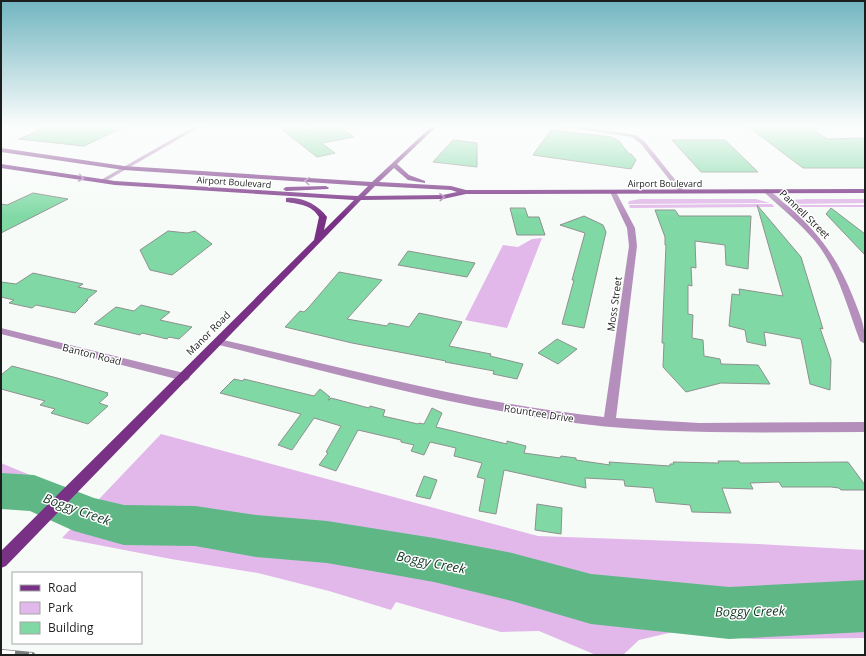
<svg xmlns="http://www.w3.org/2000/svg" width="866" height="656" viewBox="0 0 866 656" font-family="'Open Sans',sans-serif">
	<rect width="100%" height="100%" fill="#f7fbf8"/>
	<path fill="#e1b8e9" d="M640 199H756L770 203 628 204 629 201Z
		M805 199H865V203L788 204 792 200Z
		M772 204 774 207 630 208 629 205Z
		M790 205H865V207H792Z
		M542 238 507 328 465 320 503 245 518 247 532 239Z
		M161 434 538 536 758 544 865 550V638L753 639 673 632 639 640 623 655H596L539 631 501 632 396 602 391 610 329 591 258 573 171 559 62 538Z
		M1 463 37 478 1 509Z"/>
	<g fill="none" stroke-linecap="round" stroke-linejoin="round">
		<path fill="#5eb785" fill-rule="evenodd" d="M1 473 34 475 94 498 124 505 195 506 256 515 327 521 434 538 512 553 591 574 729 587 865 580V632L729 639 591 624 512 601 434 582 327 563 256 557 195 546 124 545 74 531 30 511 1 509Z"/>
	</g>
	<path fill="#80d9a5" stroke="#8d918e" d="M51 125H128L84 146 19 139Z
		M283 125H296L305 131 336 125 354 137 321 143 335 153 317 157 280 128Z
		M750 128H810L827 139 865 138V168H803Z
		M551 130 611 137 619 141 629 154H631L636 160 631 169 533 155Z
		M453 140 477 143V167L433 162Z
		M672 140H725L758 172H701Z
		M33 193 68 199 1 233V204L7 205Z
		M757 205 801 257 823 329 820 328 831 360 830 390 810 384 801 339 764 332 766 346 747 342 745 330 729 326 732 294 740 295 739 289 783 296Z
		M510 208H525L528 217H539L545 235H517Z
		M831 208 865 234V255L826 214Z
		M655 210H675L679 216H751L748 269 726 265 725 245 695 241 696 268 691 267 692 286 688 285V314L693 315 692 338 703 340 704 356 720 359 721 364 758 365 770 384 721 383 686 392 663 367 664 343H662L663 317 666 245H665V237Z
		M584 216 603 225 606 232 584 328 562 324 574 280H572L585 233 560 225Z
		M168 231 187 233 195 231 212 244 172 275 150 270 140 250Z
		M408 251 475 263 467 277 398 265Z
		M339 272 382 280 347 319 387 326 389 323 409 327 419 313 462 322 449 346 491 354 490 356 523 364 517 379 493 374 494 371 445 362 446 361 352 343 285 327 300 311 304 312 309 307Z
		M33 273 83 284 78 287 97 291 86 300H88L75 313 36 305 32 308 9 303 14 300 1 297V282L16 284Z
		M141 305 170 312 160 320 192 327 179 339 169 337 167 339 142 333 140 335 94 324 116 307 134 311Z
		M557 339 577 349 558 364 538 353Z
		M12 366 57 378 108 393 107 394 108 395 99 403 108 406 88 424 51 413 55 409 40 405 45 401 1 389V375Z
		M234 379 243 381 244 379 314 396 320 389 330 397 328 400H329L331 398 369 408 370 406 385 410 383 416 418 424 419 423 424 424 432 408 442 413 436 427 507 444V441L526 446 524 453 560 458 561 456 576 458V460L610 465 609 462 670 466V464H674L673 462 719 463 718 461H739L740 463 848 462 865 485V490H841L839 488 831 487H782L779 482 750 483 753 489 722 488 731 513 692 512 690 505 656 502 653 488 625 486 624 480 585 478 586 488 504 470 496 514 479 511 485 479 477 477 482 463 454 456 456 448 430 442 424 455 411 451 414 445 401 442V440L358 430 336 471 319 465 328 453 326 452 341 426 314 418 292 450 278 445 301 414 220 393Z
		M424 476 437 480 430 499 416 496Z
		M537 504 562 508 561 534 535 530Z"/>
	<g fill="none" stroke-linecap="round" stroke-linejoin="round">
		<path fill="#b58fbc" fill-rule="evenodd" d="M197 125H203L104 182 99 181Z
			M552 125H568L636 135 645 142 685 192 680 193 641 144 632 137Z
			M766 189C774 192 781 201 788 206 819 233 838 259 853 297 860 315 865 324 865 344L860 341C847 307 838 269 815 241 800 223 781 208 764 192V190Z
			M613 190 616 192 635 228 637 246 616 418 699 423 865 422V432C761 432 656 436 553 420 440 403 330 372 219 345L214 342 219 339C346 368 474 404 604 417L629 246 627 228 610 192Z
			M1 328 184 373 188 374 190 377 188 380 184 381 1 334Z"/>
		<path fill="#783185" fill-rule="evenodd" d="M433 125H438L397 164 409 175 425 181V183L408 180 394 168 379 182 451 186 466 190 865 189V193L466 194 443 199 361 200 6 566 1 568V551L314 240 319 217C312 205 299 204 286 202V198C301 196 319 205 327 217L324 230 354 200 115 185 1 168V164L115 181 337 195 358 196 368 186 124 170 1 152V148L124 166 372 182ZM375 186 451 190 457 192 443 195 365 196Z
			M326 186 329 188 328 189 286 191 283 189 286 187Z"/>
		<g stroke="#7b7d7c" stroke-width="6">
			<path id="rail" d="M1 652 32 655"/>
		</g>
		<use href="#rail" stroke="#fff" stroke-width="4.5" stroke-dasharray="14" stroke-linecap="butt"/>
	</g>
	<defs><path id="oneway-chevron" d="M-2-3.5L2.5 0L-2 3.5" fill="none" stroke-width="1.6" stroke-linecap="round" stroke-linejoin="round"/></defs>
	<g stroke="#ae83b6">
		<use href="#oneway-chevron" transform="translate(81 178) rotate(8)"/>
		<use href="#oneway-chevron" transform="translate(307 181) rotate(-177)"/>
		<use href="#oneway-chevron" transform="translate(442 197) rotate(-4)"/>
	</g>
	<linearGradient id="sky" x2="0" y2="1"><stop stop-color="#71b5c0"/><stop offset="0.58" stop-color="#fbfdfc"/><stop offset="1" stop-color="#fbfdfc" stop-opacity="0"/></linearGradient>
	<rect width="866" height="217" fill="url(#sky)"/>
	<g text-anchor="middle" dominant-baseline="central" stroke-width="3" stroke-linejoin="round" paint-order="stroke">
		<g font-size="9" fill="#1c1e1d" stroke="#fff">
			<text transform="translate(234 182) rotate(4)">Airport Boulevard</text>
			<text x="665" y="183">Airport Boulevard</text>
		</g>
		<g font-size="10" fill="#1c1e1d" stroke="#fff">
			<text transform="translate(805 214) rotate(44)">Pannell Street</text>
			<text transform="translate(614 304) rotate(-82)">Moss Street</text>
			<text transform="translate(208 333) rotate(-45)">Manor Road</text>
			<text transform="translate(92 354) rotate(14)">Banton Road</text>
			<text transform="translate(539 413) rotate(9)">Rountree Drive</text>
		</g>
		<g font-size="13" font-style="italic" fill="#103723" stroke="#fff">
			<text transform="translate(77 509) rotate(20)">Boggy Creek</text>
			<text transform="translate(431 562) rotate(11)">Boggy Creek</text>
			<text transform="translate(750 611) rotate(-1)">Boggy Creek</text>
		</g>
	</g>
	<rect width="866" height="656" fill="none" stroke="#1c1e1d" stroke-width="4"/>
	<rect x="12" y="572" width="130" height="72" fill="#ffffff" stroke="#a4a5a5"/>
	<rect x="20" y="585" width="20" height="6" fill="#783185" stroke="#a4a5a5"/>
	<text x="48" y="592" font-size="12" fill="#1c1e1d">Road</text>
	<rect x="20" y="602" width="20" height="12" fill="#e1b8e9" stroke="#a4a5a5"/>
	<text x="48" y="612" font-size="12" fill="#1c1e1d">Park</text>
	<rect x="20" y="622" width="20" height="12" fill="#80d9a5" stroke="#a4a5a5"/>
	<text x="48" y="632" font-size="12" fill="#1c1e1d">Building</text>
</svg>
